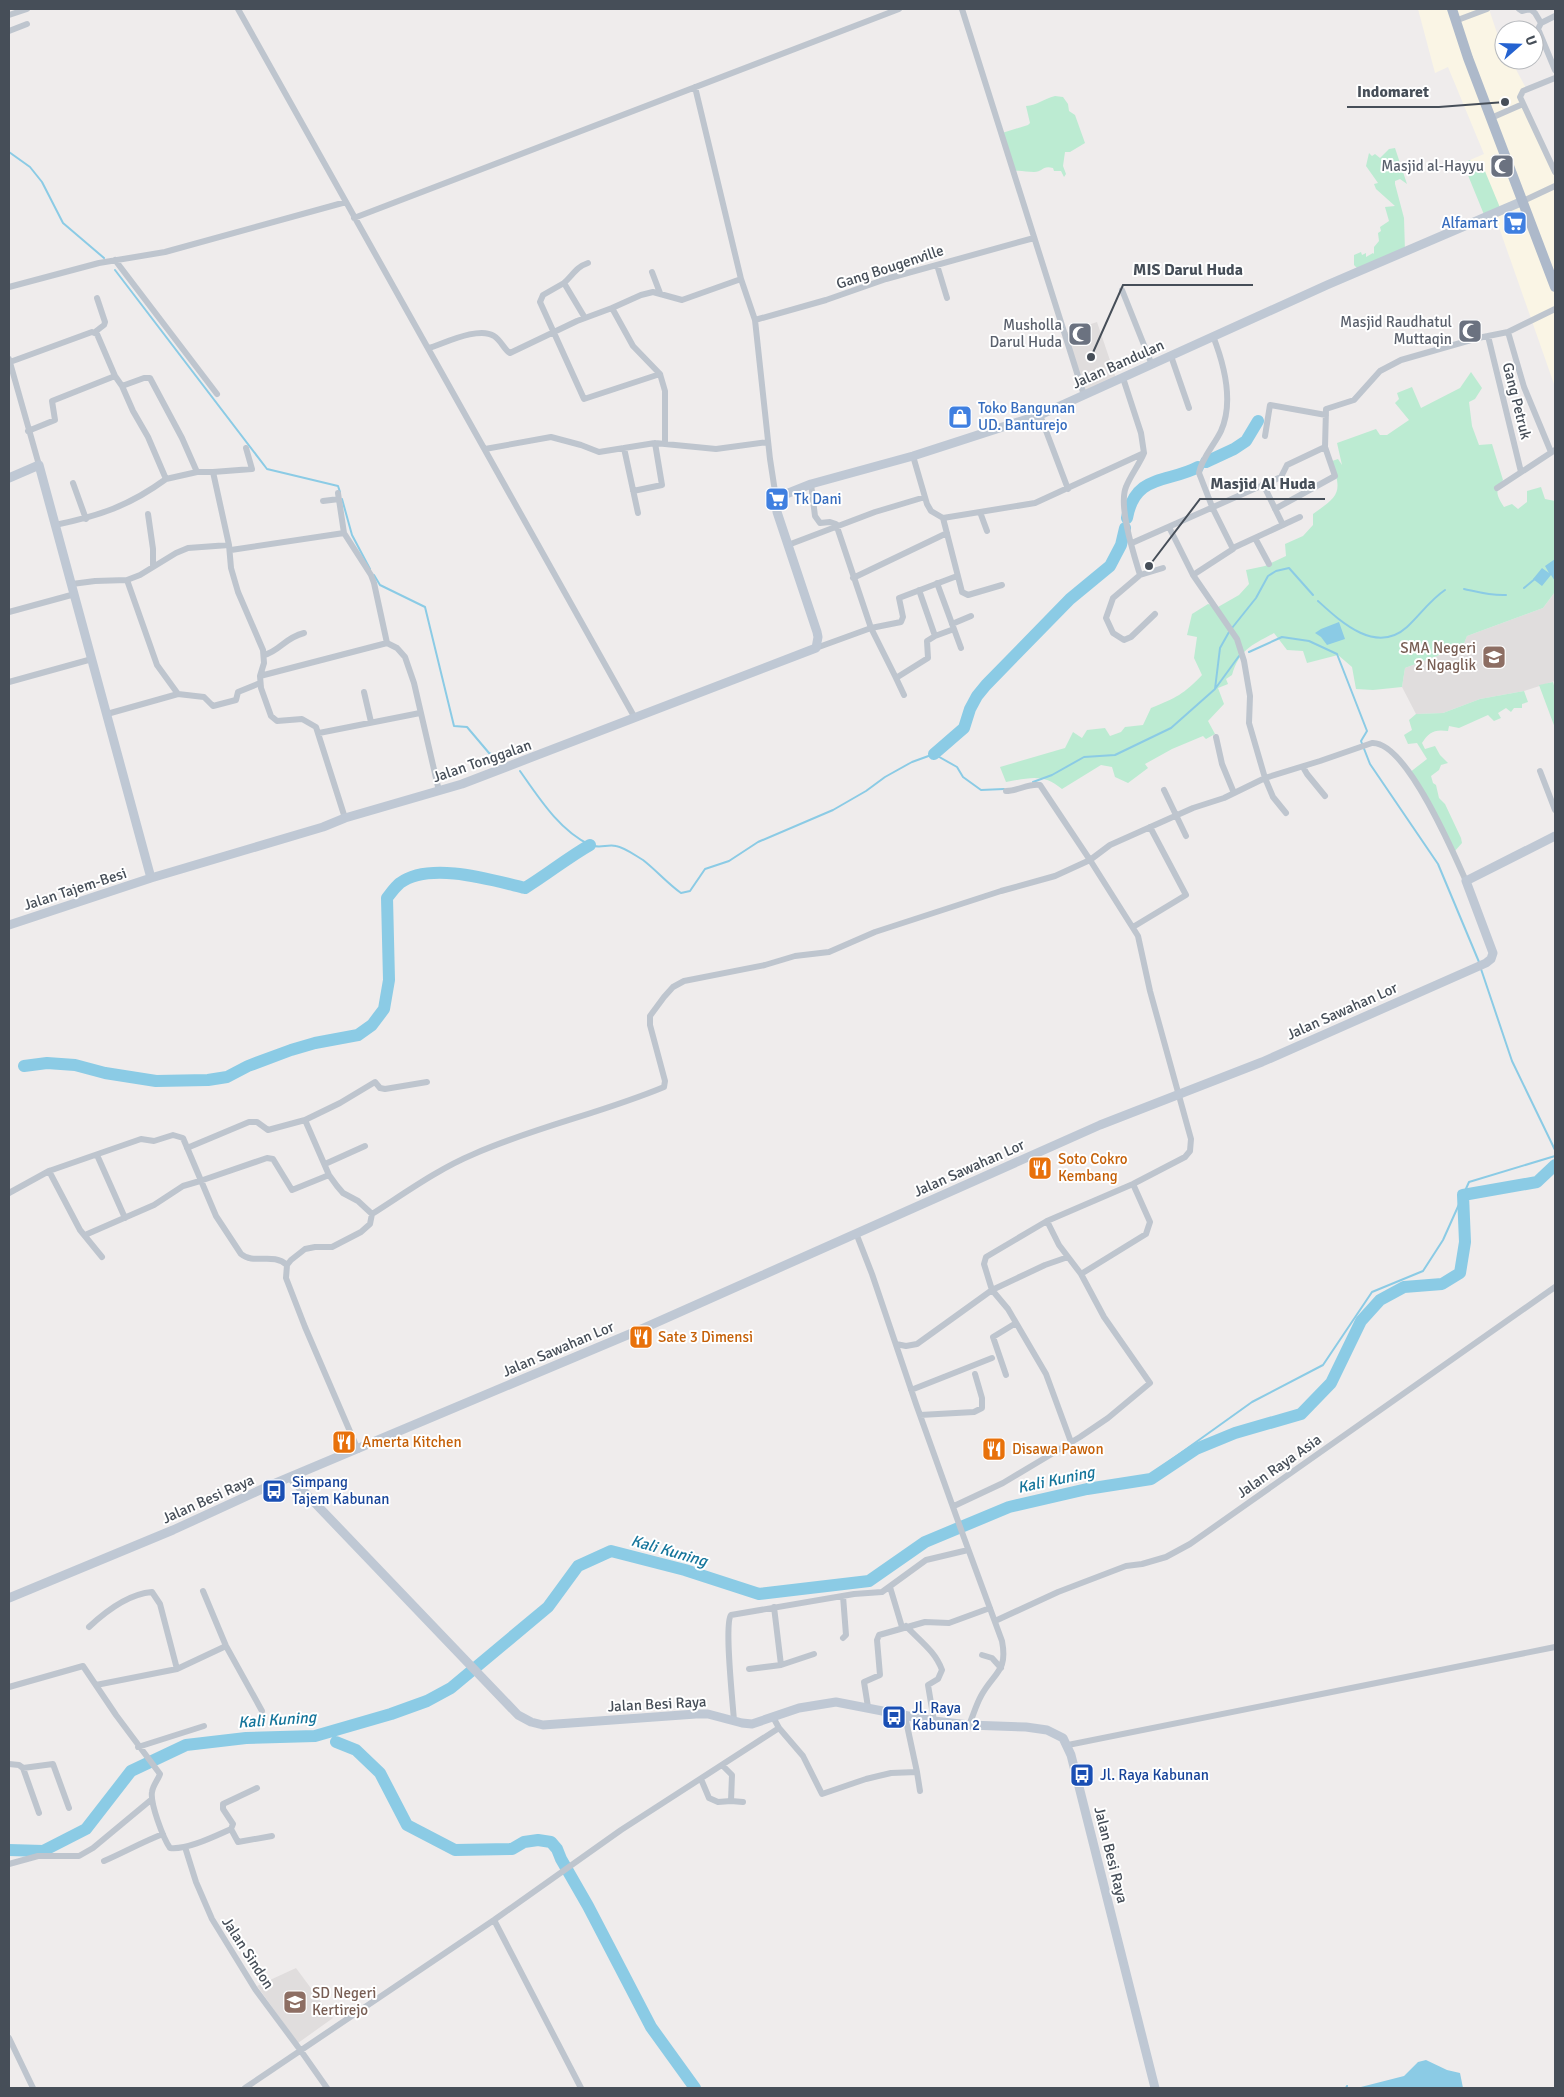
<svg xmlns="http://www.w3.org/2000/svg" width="1564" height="2097" viewBox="0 0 1564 2097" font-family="Signika,sans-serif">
	<rect width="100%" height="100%" fill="#efecec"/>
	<path fill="#faf5e5" d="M1418 9H1489L1498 36 1504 48V60H1511L1527 90 1521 94 1555 172V387L1494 213 1482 165 1473 168 1470 160 1484 154 1448 67 1435 73Z"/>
	<path fill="#e0dddd" d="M1097 322 1117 381 1084 395 1064 333Z
		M1555 592V681L1524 691 1480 699 1443 713 1416 714 1402 687 1405 668 1463 646 1467 636 1543 608Z
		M296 1968 333 2018 298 2043 257 1986Z"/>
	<path fill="#bcebd2" d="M1055 96 1063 97 1068 104 1069 111 1075 115 1085 143 1070 152H1065L1063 166 1066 174 1064 177 1061 171H1054L1053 168C1042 165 1043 172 1034 172 1027 172 1021 170 1014 171L1002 133 1028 125 1030 123 1026 106C1038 105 1043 99 1055 96Z
		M1395 148 1407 184 1400 179 1395 181V184L1404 218 1405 251 1357 268 1354 265V255L1361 252 1362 255 1366 253V257L1373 253 1374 254V247L1379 241 1378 233 1381 231 1380 227 1389 221 1385 207 1395 206 1376 189 1374 184 1378 183 1366 166 1369 153 1372 156 1375 154 1380 158 1389 149Z
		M1470 160 1473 168 1482 164 1501 210 1485 217 1463 163Z
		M1471 372 1482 388 1475 399 1469 402 1472 426 1479 445 1492 444 1503 480C1494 491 1497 496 1504 507L1512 504 1518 509 1527 502V491L1541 487 1545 499 1555 501V592L1543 608 1467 636 1463 646 1405 668 1402 687 1373 690 1356 689 1352 667 1338 655 1307 663 1303 651 1287 650 1274 633C1251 646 1240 649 1232 675L1226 679 1228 684 1218 688 1224 704 1208 721 1215 734 1206 739 1203 736 1172 749 1145 764 1148 768 1128 783 1115 777 1112 767 1101 765 1062 789C1043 773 1030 778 1006 782L1000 767 1065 748 1073 732 1082 738 1087 730 1105 728 1110 736 1121 732 1125 727 1143 725 1151 708C1176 698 1184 694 1202 675L1194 658 1197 637 1187 635 1192 614 1208 604 1218 607 1239 595 1249 584 1246 570 1265 566 1286 556 1285 544 1303 536 1313 525V514C1340 495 1342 493 1332 461L1338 459 1342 465 1337 443 1376 429 1380 435H1387L1409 420 1395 403 1399 399 1397 393 1412 387 1421 408 1460 388Z
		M1553 682 1555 689V728L1539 685Z
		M1524 691 1528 702 1522 704V708H1514L1511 712 1506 708 1498 713 1501 718 1494 721 1488 715 1459 728 1449 726 1448 731C1434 729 1429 732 1422 743L1425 749 1435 746 1440 755 1448 763 1441 765 1439 770 1431 776 1433 783 1436 785 1439 798 1445 804 1461 838 1462 843 1454 852 1409 773 1427 759 1417 743 1408 744 1404 735 1412 730 1409 720 1416 714 1443 713 1480 699Z"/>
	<path fill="#8bcbe5" d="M1555 559V581L1551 575 1542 586 1533 579 1542 568 1549 573 1545 566Z
		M1339 622 1345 639 1327 645 1321 637 1315 633 1321 629Z
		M1426 2060 1447 2070 1460 2073 1463 2088H1357L1404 2076 1418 2062Z"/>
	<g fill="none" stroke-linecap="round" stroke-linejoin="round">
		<path stroke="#8bcbe5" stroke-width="2" d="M9 152 30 167 42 182 63 223 104 258
			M115 270 267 469 338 486 340 492
			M342 499 352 535 370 569
			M374 575 380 585 425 607 454 726 467 727 489 753 504 760
			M1524 588 1536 578
			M1464 589C1478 592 1492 596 1506 595
			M1318 601C1341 622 1376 655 1407 627 1420 615 1430 600 1445 590
			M1232 628 1256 598 1268 576 1276 571 1289 568 1313 595
			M1249 652 1282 637 1309 641 1337 654 1367 731 1361 741 1370 764 1438 864 1479 962
			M1215 689 1220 648 1229 632
			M520 771C539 798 559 830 590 845 600 849 607 844 616 846 624 847 636 856 643 860 656 870 667 883 681 893L690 891 705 869 729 861 758 842 833 810 866 791 885 777 912 762 934 754 957 767 963 777 981 790 1004 789
			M1033 782 1052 775 1084 757 1115 755 1171 728 1215 689 1239 656
			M1481 969 1512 1061 1555 1150
			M1145 1477 1150 1475 1252 1402 1323 1365 1372 1292 1423 1271 1443 1240 1469 1182 1555 1156
			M1346 2088 1347 2086"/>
		<path stroke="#8bcbe5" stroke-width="12" d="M1206 462 1234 449 1246 441 1258 421
			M1127 518C1135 473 1169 483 1198 467
			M934 754 964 728 970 709 977 696 986 685 1070 599 1110 566 1121 545 1125 528
			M24 1066 47 1063 75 1065 105 1073 156 1081 208 1080 227 1077 248 1066 291 1050 315 1043 358 1035 372 1025 384 1009 389 980 387 898C391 893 395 887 400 883 430 861 492 880 525 888 548 874 567 858 590 845
			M336 1742 356 1750 380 1773 407 1825 455 1850 512 1849 524 1842 538 1840 551 1842 557 1849 561 1859 588 1906 651 2027 695 2088
			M9 1850 43 1851 86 1829 131 1771 186 1745 246 1738 315 1736 391 1714 427 1701 451 1688 548 1607 578 1566 611 1551 685 1570 759 1594 869 1581 925 1542 1009 1507 1087 1489 1151 1479 1196 1449 1235 1433 1301 1414 1331 1383 1361 1321 1380 1300 1404 1287 1442 1284 1460 1273 1465 1242 1463 1195 1537 1182 1555 1165"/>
		<path stroke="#bec5ce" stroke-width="6" d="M238 9 635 718
			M962 9 1084 395
			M1519 9 1522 11 1530 9 1535 13 1541 23
			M9 15 27 9
			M1555 16 1541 23 1538 29 1555 70
			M1455 21 1487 9
			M9 31 27 24
			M1555 78 1523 91 1520 97 1555 172
			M695 87 741 279 755 320 770 459 776 498
			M1491 118 1523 104
			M1523 201 1555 186
			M354 218 899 9
			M115 260 217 394
			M937 265 947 298
			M652 272 660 293
			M564 283 543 295 540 302 584 399 660 374 665 391V444L716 449 768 442
			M9 287 99 263 165 252 346 202
			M1122 290 1152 365
			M612 308 641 295 653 292 682 300 741 279
			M585 318 564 283C573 275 576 267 588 263
			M755 320 826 300 886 279 1034 238
			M95 332 104 325 105 322 97 298
			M1508 332 1524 387 1551 452
			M1488 336 1521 472
			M429 348C445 343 479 326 494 336 501 340 504 350 510 353L577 321 612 308 633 346 660 374
			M1171 356 1189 408
			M9 359 39 465
			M10 362 92 332 97 334 115 376 122 386 144 378H150L182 438 197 472H213L229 545
			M1040 415 1068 489
			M28 431 55 420 52 401 115 376
			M1265 436 1270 405 1326 415
			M624 448 638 513
			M485 449 551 437 581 445 599 452 655 443 665 444
			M1144 453C1139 465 1130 476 1126 487 1118 506 1134 555 1140 575L1163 568
			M913 456 927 504 931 511 943 518 1035 503 1144 453 1141 433 1123 378
			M213 472 252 469 246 448
			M166 479 197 472
			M73 483 86 519
			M811 484 815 516 820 523 830 522 836 524 871 628 896 678 928 658 927 641 935 636
			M1263 484 1283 525
			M1497 488 1555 450
			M633 491 662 485 655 443
			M338 493 344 533
			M323 501 339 499
			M1275 509 1335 476 1325 447 1326 409 1354 400 1380 371 1401 360 1478 338 1508 332 1555 309
			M980 512 987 531
			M148 514 153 549V566
			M943 518 962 592 968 595 1002 585
			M55 525C99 516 129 506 166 479L148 437 133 411 122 386
			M1169 527 1193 575 1237 639 1244 661 1250 696 1249 723 1265 778 1273 797 1286 813
			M1255 538 1269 564
			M1132 543 1281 477 1287 465 1325 447
			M788 545 875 512 925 497
			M1233 548 1300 517
			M231 550 344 533 371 575 374 583 387 643 260 676
			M1140 575 1113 598 1106 618 1113 633 1124 640 1131 637 1155 614
			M1193 575 1233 549 1213 509 1199 473C1201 459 1215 444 1221 431 1234 402 1224 364 1213 336
			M853 578 947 533
			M127 580 157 665 178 694
			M937 583 961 648
			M72 584 95 581 127 580 140 575 176 553 188 548 229 545 231 568 238 592 263 650 264 663 260 676 261 688 271 716 277 721 302 719 316 727 345 818
			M919 590 935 636 954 629
			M9 612 75 594
			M952 624 971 616
			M387 643 397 648 405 657 414 683 439 791
			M816 648 871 628 901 622 903 617 899 598 957 576
			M264 655C280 651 284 638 304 633
			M896 678 904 695
			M9 682 92 659
			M364 692 371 722
			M107 714 178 694 204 697 213 706 236 700 238 692 260 683
			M319 733 420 713
			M1216 737 1222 764 1234 793
			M1303 767 1307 774 1325 796
			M1540 771 1555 810
			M1164 790 1186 836
			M1133 927 1186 895 1150 827
			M305 1120 340 1103 375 1082 380 1088 385 1089 427 1082
			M187 1148 249 1122H257L268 1130 305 1120 329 1175 337 1186 343 1193 358 1201 372 1214C405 1193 438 1169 474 1154 535 1127 602 1113 664 1087L665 1081 650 1025V1016L664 997 673 987 684 981 765 965 795 956 829 952 875 932 1001 891 1055 876 1090 860 1040 785C1029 783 1018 791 1006 791
			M97 1155 125 1218
			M325 1164 365 1146
			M49 1171 141 1139 154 1141 173 1135 183 1138 216 1216 241 1254C254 1265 273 1252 287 1265L286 1278 305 1327 358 1450
			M9 1193 49 1171 80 1230 102 1257
			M856 1233 872 1274 916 1404 963 1535 1002 1641C1008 1672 994 1672 981 1696 976 1705 973 1716 969 1725
			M85 1235 154 1205 183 1186 200 1181 267 1158 273 1159 292 1190 329 1175
			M1068 1257 1045 1265 992 1290 1008 1309 1046 1374 1071 1442
			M287 1265 291 1260 305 1249 315 1247H332L361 1232 370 1224 372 1214
			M1081 1274 1146 1234 1150 1222 1133 1184
			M896 1344 906 1346 917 1344 992 1290 984 1264 986 1257 1047 1221 1133 1184 1185 1157 1190 1151 1191 1139 1150 991 1138 936 1090 860 1110 845 1193 808 1224 798 1265 778 1320 761 1372 743C1406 741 1453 852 1466 881
			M1006 1375 993 1337 1016 1323
			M911 1390 992 1358
			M920 1415 974 1412 982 1408V1398L975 1374
			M954 1506 1003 1483 1080 1437 1108 1418 1150 1383 1104 1317 1081 1274 1059 1245 1047 1221
			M890 1587 902 1627
			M203 1591 226 1646 262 1711
			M843 1596 846 1635 843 1638
			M995 1621 1058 1592 1126 1566 1142 1564 1166 1557 1190 1544 1555 1287
			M906 1626C920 1641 935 1651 942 1670L938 1679 928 1685 934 1721
			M89 1627C106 1611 128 1594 152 1592L160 1604 177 1669
			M982 1655 992 1658 1001 1668
			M781 1665 814 1654
			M749 1669 781 1665 774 1607
			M96 1685 177 1669 226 1646
			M9 1687 83 1666 116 1715 160 1774C158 1780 153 1785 152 1792 150 1803 163 1838 170 1848 187 1850 215 1836 231 1829
			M868 1707 864 1682 880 1675 877 1640 879 1635 925 1622 949 1623 990 1608
			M905 1716 917 1772
			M734 1721C733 1704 724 1624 731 1615L854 1594 882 1592 926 1560 968 1550
			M779 1728 803 1756 822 1794 866 1779 891 1773 917 1772 920 1791
			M1068 1745 1555 1647
			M138 1747 204 1726
			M9 1764 19 1765 23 1768 39 1813
			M722 1765 732 1775 731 1801 743 1802
			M23 1768 53 1764 69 1808
			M701 1779 709 1798 718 1802 731 1801
			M257 1788 223 1804V1809L233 1824 231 1829 238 1842 272 1836
			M185 1847 196 1882 212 1919 255 1989 301 2051 327 2088
			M104 1861C125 1852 142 1842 163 1834
			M9 1864 38 1856H79L93 1848 152 1799
			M494 1920 581 2088
			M9 2038 33 2088
			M245 2088 494 1920 621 1830 779 1728 773 1717"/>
		<path stroke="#bfc8d4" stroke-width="9" d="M9 478 39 465 151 878
			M9 925 151 878 323 827 345 818 462 784 816 648 818 637 817 632 777 512 776 498 811 484 913 456 1040 415 1327 285 1523 201
			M291 1478 518 1715 531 1722 543 1725 696 1714H708L742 1723 752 1724 799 1708 836 1702 934 1721 969 1725 1026 1727 1047 1730 1063 1738 1071 1755 1155 2088
			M9 1598 173 1530 271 1485 644 1328 1100 1125 1262 1062 1486 963 1491 959 1493 953 1466 881 1555 836"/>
		<path stroke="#adb9ca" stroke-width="10" d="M1452 9 1468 58 1555 287"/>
	</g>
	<defs>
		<g id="mosque-square" transform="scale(1.25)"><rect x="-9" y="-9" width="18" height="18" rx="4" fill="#6b7280" stroke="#fff"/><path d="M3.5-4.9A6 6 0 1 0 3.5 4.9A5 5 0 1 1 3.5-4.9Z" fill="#fff"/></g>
		<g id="supermarket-square" transform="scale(1.25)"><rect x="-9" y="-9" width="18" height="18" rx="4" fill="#3f7fe0" stroke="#fff"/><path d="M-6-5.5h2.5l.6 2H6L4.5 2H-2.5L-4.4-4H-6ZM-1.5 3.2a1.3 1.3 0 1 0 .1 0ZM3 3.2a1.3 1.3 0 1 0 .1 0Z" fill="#fff"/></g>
		<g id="shop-square" transform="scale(1.25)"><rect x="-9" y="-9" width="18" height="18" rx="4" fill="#3f7fe0" stroke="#fff"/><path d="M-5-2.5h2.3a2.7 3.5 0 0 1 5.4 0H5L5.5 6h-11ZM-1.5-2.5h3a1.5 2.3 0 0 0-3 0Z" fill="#fff"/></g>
		<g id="school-square" transform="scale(1.25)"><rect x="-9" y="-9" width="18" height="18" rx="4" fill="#8d6e63" stroke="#fff"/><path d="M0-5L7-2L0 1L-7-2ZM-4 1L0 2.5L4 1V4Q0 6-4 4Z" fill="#fff"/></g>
		<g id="restaurant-square" transform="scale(1.25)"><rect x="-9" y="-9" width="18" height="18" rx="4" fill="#e8710a" stroke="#fff"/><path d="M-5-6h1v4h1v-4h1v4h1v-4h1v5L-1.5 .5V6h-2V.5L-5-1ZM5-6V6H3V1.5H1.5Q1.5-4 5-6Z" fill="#fff"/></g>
		<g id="bus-square" transform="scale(1.25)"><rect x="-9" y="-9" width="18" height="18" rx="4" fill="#1a4fb4" stroke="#fff"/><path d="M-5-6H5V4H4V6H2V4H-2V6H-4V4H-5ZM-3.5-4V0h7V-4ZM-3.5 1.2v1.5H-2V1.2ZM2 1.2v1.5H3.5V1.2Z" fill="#fff"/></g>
	</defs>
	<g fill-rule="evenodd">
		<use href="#mosque-square" x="1502" y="166"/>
		<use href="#supermarket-square" x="1515" y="223"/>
		<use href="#mosque-square" x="1470" y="331"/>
		<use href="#mosque-square" x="1080" y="334"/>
		<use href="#shop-square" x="960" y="417"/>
		<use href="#supermarket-square" x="777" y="499"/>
		<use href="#school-square" x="1494" y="657"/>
		<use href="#restaurant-square" x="1040" y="1168"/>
		<use href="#restaurant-square" x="641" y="1337"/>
		<use href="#restaurant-square" x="344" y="1442"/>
		<use href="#restaurant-square" x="994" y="1449"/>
		<use href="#bus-square" x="274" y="1491"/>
		<use href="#bus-square" x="894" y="1717"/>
		<use href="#bus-square" x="1082" y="1775"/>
		<use href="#school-square" x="295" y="2002"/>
	</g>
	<g text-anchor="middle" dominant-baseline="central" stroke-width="4" stroke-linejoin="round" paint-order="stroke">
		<g font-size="15" fill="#5b616d" stroke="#fff" text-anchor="end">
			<text x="1484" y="166">Masjid al-Hayyu</text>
			<text x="1452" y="322">Masjid Raudhatul<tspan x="1452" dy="17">Muttaqin</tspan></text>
			<text x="1062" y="325">Musholla<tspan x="1062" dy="17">Darul Huda</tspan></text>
		</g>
		<g font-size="15" fill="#366cbe" stroke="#fff" text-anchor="start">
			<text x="1498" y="223" text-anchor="end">Alfamart</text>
			<text x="978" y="408">Toko Bangunan<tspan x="978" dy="17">UD. Banturejo</tspan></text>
			<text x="794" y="499">Tk Dani</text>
		</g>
		<g font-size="15" fill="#464e58" stroke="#fff">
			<text transform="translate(890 267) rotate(-18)">Gang Bougenville</text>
			<text transform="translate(1118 364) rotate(-24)">Jalan Bandulan</text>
			<text transform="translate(1517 401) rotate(76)">Gang Petruk</text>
			<text transform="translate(482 761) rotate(-19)">Jalan Tonggalan</text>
			<text transform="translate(75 889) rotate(-18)">Jalan Tajem-Besi</text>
			<text transform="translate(1342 1011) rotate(-24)">Jalan Sawahan Lor</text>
			<text transform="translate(969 1168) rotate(-24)">Jalan Sawahan Lor</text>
			<text transform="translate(558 1349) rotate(-23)">Jalan Sawahan Lor</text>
			<text transform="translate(1279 1466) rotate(-35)">Jalan Raya Asia</text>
			<text transform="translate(208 1499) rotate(-24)">Jalan Besi Raya</text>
			<text transform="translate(657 1704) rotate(-3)">Jalan Besi Raya</text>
			<text transform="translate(1111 1855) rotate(76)">Jalan Besi Raya</text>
			<text transform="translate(248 1953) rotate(57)">Jalan Sindon</text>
		</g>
		<g font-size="15" fill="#785e54" stroke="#fff" text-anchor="end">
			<text x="1476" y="648">SMA Negeri<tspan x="1476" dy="17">2 Ngaglik</tspan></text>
			<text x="312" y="1993" text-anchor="start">SD Negeri<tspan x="312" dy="17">Kertirejo</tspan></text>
		</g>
		<g font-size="15" fill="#c56008" stroke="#fff" text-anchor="start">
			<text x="1058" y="1159">Soto Cokro<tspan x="1058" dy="17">Kembang</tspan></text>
			<text x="658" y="1337">Sate 3 Dimensi</text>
			<text x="362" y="1442">Amerta Kitchen</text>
			<text x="1012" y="1449">Disawa Pawon</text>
		</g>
		<g font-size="15" fill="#164399" stroke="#fff" text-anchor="start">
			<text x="292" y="1482">Simpang<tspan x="292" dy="17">Tajem Kabunan</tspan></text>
			<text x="912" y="1708">Jl. Raya<tspan x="912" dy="17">Kabunan 2</tspan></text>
			<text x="1100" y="1775">Jl. Raya Kabunan</text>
		</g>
		<g font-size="16" font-style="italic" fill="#15759b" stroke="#fff">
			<text transform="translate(1056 1480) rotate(-12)">Kali Kuning</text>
			<text transform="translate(669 1551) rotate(16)">Kali Kuning</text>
			<text transform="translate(277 1720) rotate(-4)">Kali Kuning</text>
		</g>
	</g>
	<path fill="none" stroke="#464e58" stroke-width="2" d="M1505 102L1439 107H1347M1091 357L1123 285H1253M1149 566L1200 499H1325"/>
	<g fill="#464e58" stroke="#fff" stroke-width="2">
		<circle cx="1505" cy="102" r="5"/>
		<circle cx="1091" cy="357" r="5"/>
		<circle cx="1149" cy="566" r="5"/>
	</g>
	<g font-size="16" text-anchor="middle" font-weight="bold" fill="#464e58" stroke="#fff" stroke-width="4" stroke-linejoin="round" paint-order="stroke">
		<text x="1393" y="97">Indomaret</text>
		<text x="1188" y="275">MIS Darul Huda</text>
		<text x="1263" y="489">Masjid Al Huda</text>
	</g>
	<rect width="1564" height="2097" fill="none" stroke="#464e58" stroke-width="20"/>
	<g transform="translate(1519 45) rotate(70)"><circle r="24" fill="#ffffff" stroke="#b5b8bc"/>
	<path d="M0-4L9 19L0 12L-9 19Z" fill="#2462d0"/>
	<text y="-8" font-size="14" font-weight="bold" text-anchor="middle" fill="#464e58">U</text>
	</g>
</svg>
